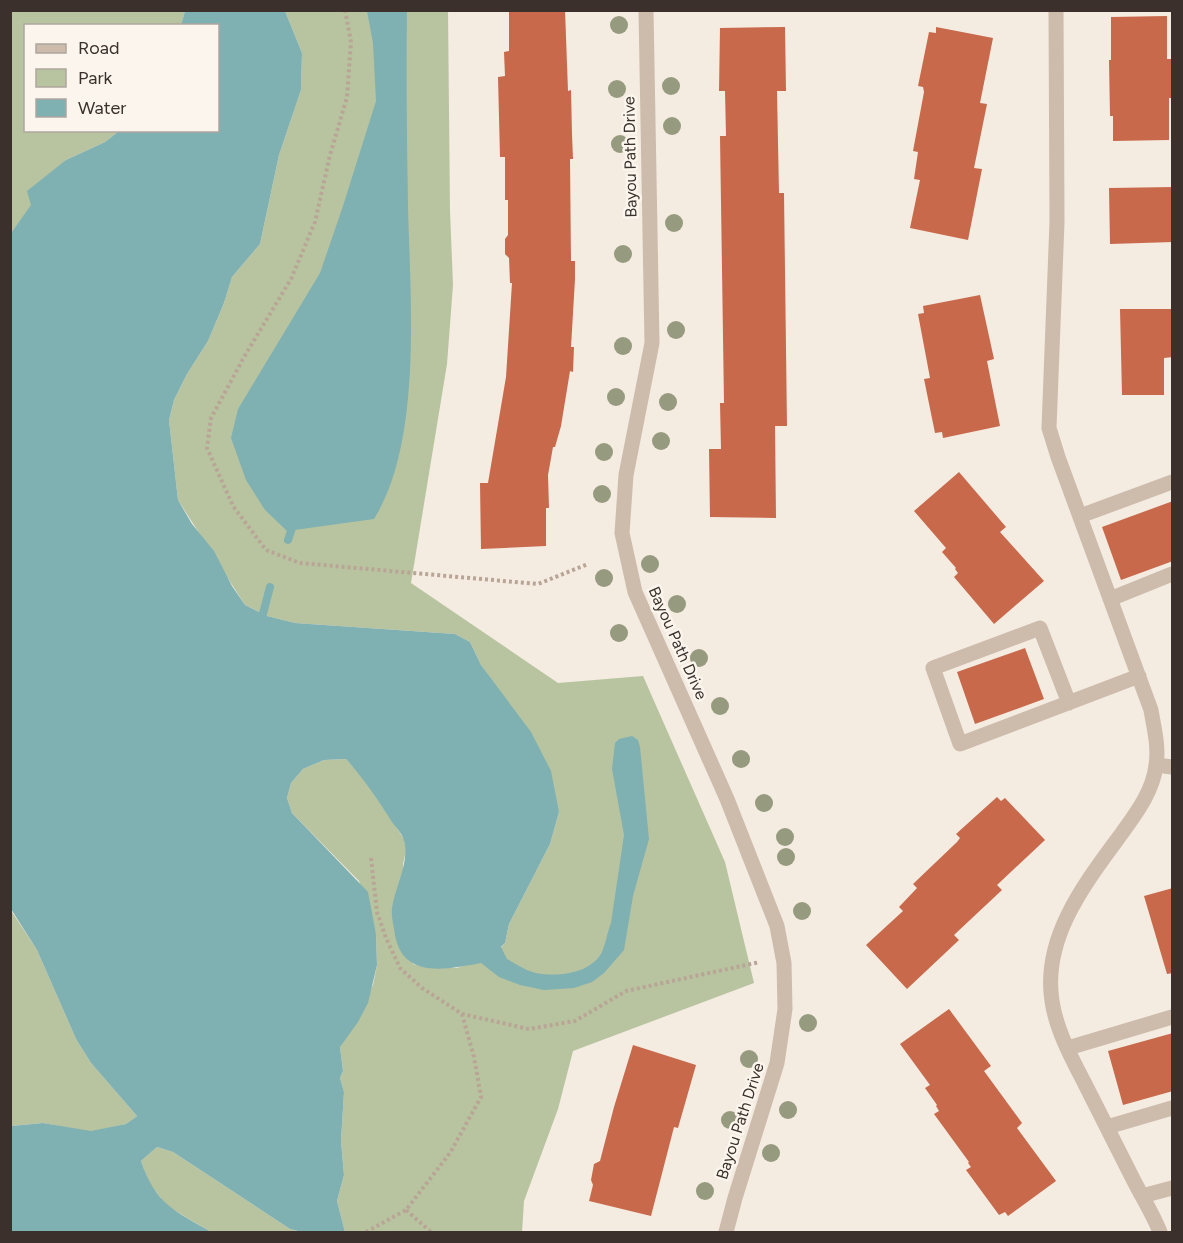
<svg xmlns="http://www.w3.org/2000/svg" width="1183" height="1243" viewBox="0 0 1183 1243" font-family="Figtree,sans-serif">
	<rect width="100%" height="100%" fill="#f4ebe1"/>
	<path fill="#b8c4a0" d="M11 11H185L181 25 26 26V130L119 131 105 142 66 160 11 233Z
		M285 11H448L450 211 453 285 447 364 411 583 558 683 643 676 725 862 754 983 573 1051 558 1109 524 1201 522 1232H345L337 1201 344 1175 341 1141 344 1092 340 1078 343 1071 340 1047 373 985 377 965 376 934 359 881 292 813 287 798 291 783 303 769 324 760 346 759 364 779 404 839 406 851 403 864 413 964 428 968H457L495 955 505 943 509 924 550 844 559 812 500 692 481 665 470 642 455 634 295 623 267 616 245 605 178 500 169 420 174 400 187 374 208 341 224 303 232 277 260 244 279 155 301 90 302 53Z
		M10 909 37 950 76 1039 91 1063 137 1116 126 1124 91 1132 43 1123 11 1126Z
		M157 1147 173 1152 290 1229 302 1232H211L167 1206 149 1183 141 1161Z"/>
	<path fill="#7fb0b2" d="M185 11H285L302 53 301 90 279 155 260 244 232 277 224 303 208 341 187 374 174 400 169 420 178 500 192 524 214 551 232 586 245 605 267 616 295 623 455 634 470 642 481 665 531 732 551 771 559 812 550 844 509 924 505 943 501 947 507 959C516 964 526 971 536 973 558 977 588 974 601 954 606 944 607 933 611 923L624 835 612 769 615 743 619 739 632 736 638 740 640 747 649 839 633 896 624 950 604 973 592 982 574 988 544 990 520 985 499 977 481 963C448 969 403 980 395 935 394 927 391 916 392 908 395 887 410 862 404 841 403 834 396 828 392 822 378 800 364 779 346 759L324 760 303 769 291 783 287 798 292 813 368 892 376 934 377 965 368 1003 358 1022 340 1047 343 1071 340 1078 344 1092 341 1141 344 1175 337 1201 345 1232H302L290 1229 173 1152 157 1147 141 1161C156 1205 174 1210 211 1232H11V1126L43 1123 91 1131 126 1124 137 1116 91 1063 76 1039 37 950 11 909V233L31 205 27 191 66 160 105 142 119 131 218 130V26L181 25Z
		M367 11H407C406 76 407 141 408 206 410 297 423 441 374 519L287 531 265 510 246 480 231 438 238 409 320 273 343 206 376 101 373 43Z"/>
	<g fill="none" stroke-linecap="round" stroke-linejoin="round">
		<path stroke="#7fb0b2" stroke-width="8" d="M288 540 295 519
			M260 625 270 587"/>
	</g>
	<path fill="#c8694b" d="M509 10H565L568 91 571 90 572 134 573 159H570L571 261H575V279L571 347H574L573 372 570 371 561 426 555 447H553L548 475 549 508H546V546L481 549 480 483H488L506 377 512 283H510L509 258 505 254V239L508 235V200H505V157H500L498 77 505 76 504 52 509 51Z
		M1167 16V59H1172V98H1169V140L1113 141V116H1110L1109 60H1111V17Z
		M785 27 786 91H777L779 193H784L787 426H775L776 518 710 517 709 449H721L720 403H724L720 136H726L725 91H719L720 28Z
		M936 27 993 38 980 103 987 104 974 168 982 169 968 240 910 228 920 180 914 179 918 152 913 151 924 92 923 87 918 86 929 32 936 33Z
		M1173 187V242L1110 244 1109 188Z
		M980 295 994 359 987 361 1000 426 943 438 942 432 935 433 924 379 930 378 918 314 924 313 923 306Z
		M1120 309H1173V357L1164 358V395H1122Z
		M959 472 1006 527 1000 532 1044 581 994 624 954 577 958 573 955 569 956 568 942 552 946 548 914 511Z
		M1173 501V561L1121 580 1102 527Z
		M1025 648 1044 699 975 724 957 672Z
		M997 797 1001 801 1005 798 1045 840 997 885 1002 890 954 935 959 940 907 989 866 945 903 911 899 907 917 888 913 884 957 842 960 838 956 834Z
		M1173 888V973L1167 974 1144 896Z
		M949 1009 991 1066 984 1071 1022 1123 1017 1128 1056 1181 1008 1216 1005 1212 999 1215 966 1170 971 1167 968 1163 969 1162 934 1114 939 1111 936 1106 937 1105 925 1088 930 1085 900 1044Z
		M1173 1033V1091L1123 1105 1108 1051Z
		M633 1045 696 1065 678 1128 674 1127 651 1216 589 1201 593 1185 591 1180 594 1164 600 1161 614 1107Z"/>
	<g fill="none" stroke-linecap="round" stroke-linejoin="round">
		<path stroke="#b9a596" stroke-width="4" stroke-dasharray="3 3" stroke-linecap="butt" d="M345 10 351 42 347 97 330 155 315 222 291 279 244 357 211 418 207 448 233 506 266 550 300 563 538 584 588 564
			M371 858 377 912 386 938 400 968 422 988 462 1014 529 1029 575 1021 626 991 760 962
			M406 1210 431 1232
			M366 1232 406 1210 450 1153 481 1097 474 1057 462 1014"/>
		<path stroke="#cdbbac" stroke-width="15" d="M1056 10 1057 222 1049 428 1058 457 1151 710C1154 728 1159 747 1156 765 1153 791 1137 812 1122 833 1086 882 1042 937 1052 1001 1056 1029 1071 1057 1084 1082 1100 1114 1117 1147 1133 1179 1142 1197 1153 1214 1160 1232
			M1080 516 1172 482
			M1110 599 1172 574
			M1069 703 1040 628 933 668 960 744 1139 676
			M1156 765 1172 767
			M1068 1048 1172 1017
			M1107 1127 1172 1108
			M1142 1196 1172 1188"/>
		<path stroke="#cdbbac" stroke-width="15" d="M646 10 652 343 626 475 622 533 635 592 727 799 777 926 784 963 785 1009 777 1063 735 1198 726 1232"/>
	</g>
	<g fill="#969b7f">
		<circle cx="619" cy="25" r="9"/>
		<circle cx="671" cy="86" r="9"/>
		<circle cx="617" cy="89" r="9"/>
		<circle cx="672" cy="126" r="9"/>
		<circle cx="620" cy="144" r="9"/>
		<circle cx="674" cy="223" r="9"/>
		<circle cx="623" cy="254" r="9"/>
		<circle cx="676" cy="330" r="9"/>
		<circle cx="623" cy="346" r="9"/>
		<circle cx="616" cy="397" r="9"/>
		<circle cx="668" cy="402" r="9"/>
		<circle cx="661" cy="441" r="9"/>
		<circle cx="604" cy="452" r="9"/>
		<circle cx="602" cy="494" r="9"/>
		<circle cx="650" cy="564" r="9"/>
		<circle cx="604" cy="578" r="9"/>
		<circle cx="677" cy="604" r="9"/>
		<circle cx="619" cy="633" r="9"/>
		<circle cx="699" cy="658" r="9"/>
		<circle cx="720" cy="706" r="9"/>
		<circle cx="741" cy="759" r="9"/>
		<circle cx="764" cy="803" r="9"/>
		<circle cx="785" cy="837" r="9"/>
		<circle cx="786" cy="857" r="9"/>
		<circle cx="802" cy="911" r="9"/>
		<circle cx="808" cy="1023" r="9"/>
		<circle cx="749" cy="1059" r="9"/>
		<circle cx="788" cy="1110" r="9"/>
		<circle cx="730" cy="1120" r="9"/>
		<circle cx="771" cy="1153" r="9"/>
		<circle cx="705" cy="1191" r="9"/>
	</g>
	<g text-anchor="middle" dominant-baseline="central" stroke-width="5" stroke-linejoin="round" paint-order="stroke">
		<g font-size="16" fill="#3b302b" stroke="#fbf5ee">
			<text transform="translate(630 157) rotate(-91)">Bayou Path Drive</text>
			<text transform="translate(678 643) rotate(66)">Bayou Path Drive</text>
			<text transform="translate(740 1121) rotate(-72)">Bayou Path Drive</text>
		</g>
	</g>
	<rect width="1183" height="1243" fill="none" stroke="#3b302b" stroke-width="24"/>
	<rect x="24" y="24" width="195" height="108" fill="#fbf5ee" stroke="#aea6a0" stroke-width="1.5"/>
	<rect x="36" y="44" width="30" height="9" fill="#cdbbac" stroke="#aea6a0" stroke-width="1.5"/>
	<text x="78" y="54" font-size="18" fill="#3b302b">Road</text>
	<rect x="36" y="69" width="30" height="18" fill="#b8c4a0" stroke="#aea6a0" stroke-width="1.5"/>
	<text x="78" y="84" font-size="18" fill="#3b302b">Park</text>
	<rect x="36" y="99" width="30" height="18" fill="#7fb0b2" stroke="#aea6a0" stroke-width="1.5"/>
	<text x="78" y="114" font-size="18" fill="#3b302b">Water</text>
</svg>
